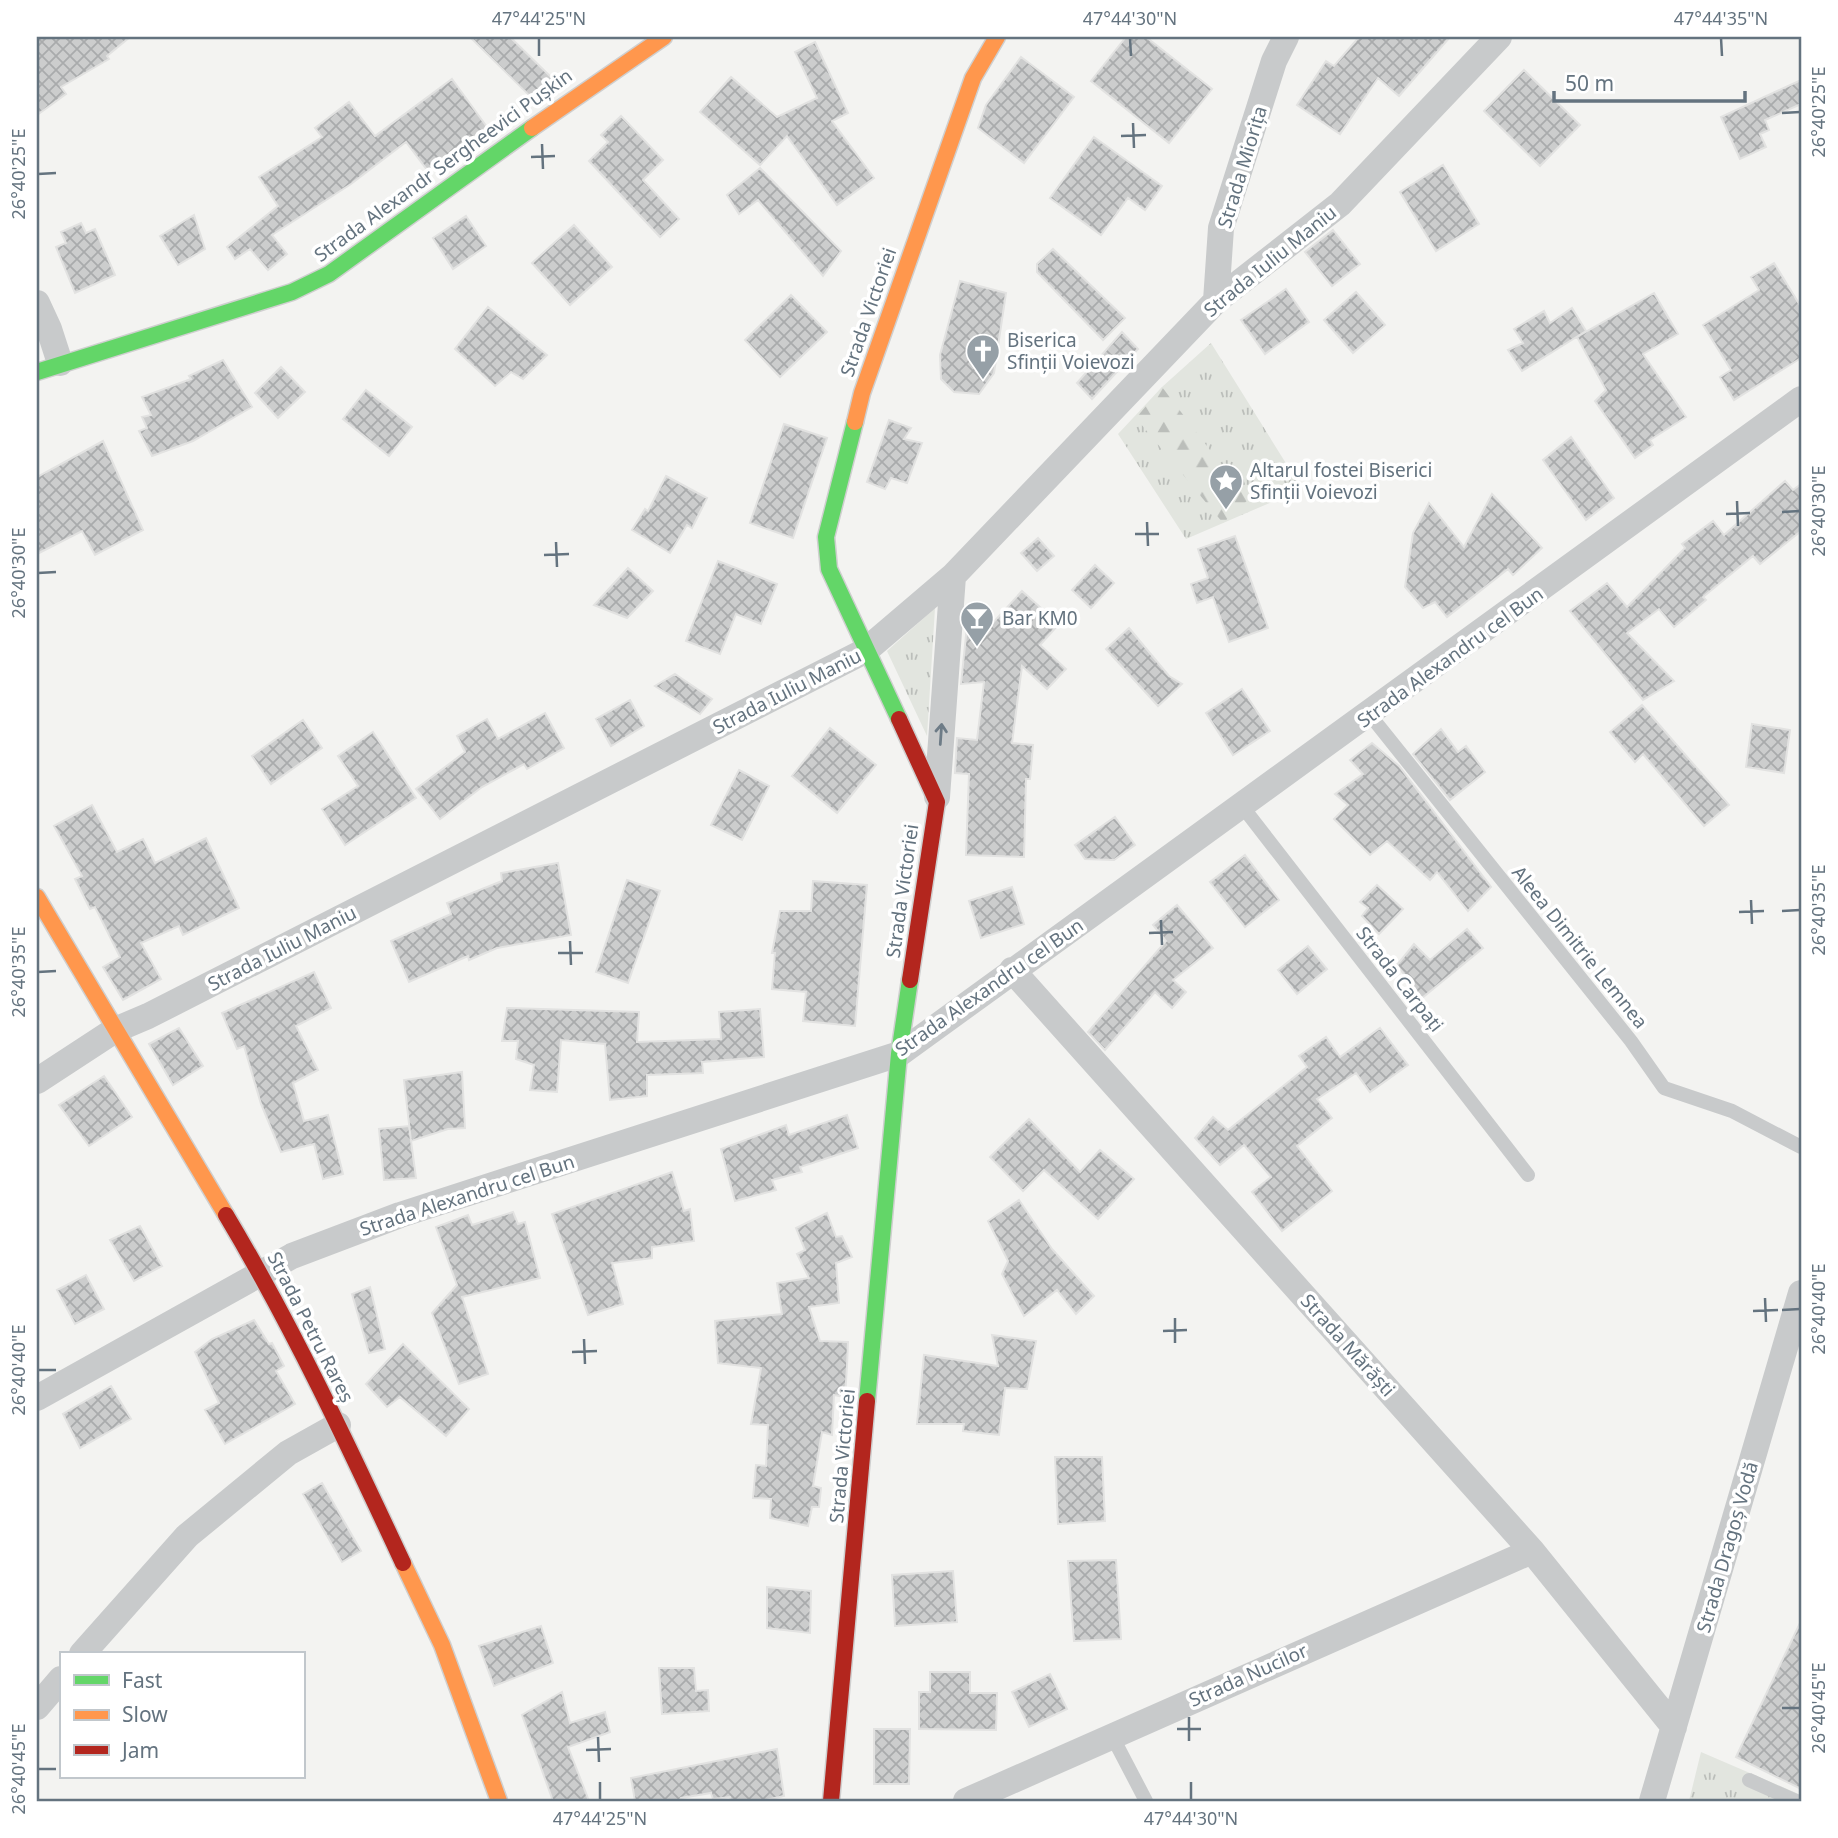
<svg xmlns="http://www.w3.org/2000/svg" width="1838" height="1838" viewBox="0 0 1838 1838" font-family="'Noto Sans',sans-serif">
	<defs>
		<pattern id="grass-tufts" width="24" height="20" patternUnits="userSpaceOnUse" patternTransform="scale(1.75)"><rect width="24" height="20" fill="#e2e5df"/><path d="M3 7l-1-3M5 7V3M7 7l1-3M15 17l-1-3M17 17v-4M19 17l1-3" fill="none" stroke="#bbbeba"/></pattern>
		<pattern id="forest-firs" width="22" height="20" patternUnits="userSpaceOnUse" patternTransform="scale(1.75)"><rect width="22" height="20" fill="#e2e5df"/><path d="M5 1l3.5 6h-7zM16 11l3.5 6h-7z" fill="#bbbeba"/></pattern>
		<pattern id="building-cross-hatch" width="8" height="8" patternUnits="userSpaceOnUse" patternTransform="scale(1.75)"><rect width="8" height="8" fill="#cccdcd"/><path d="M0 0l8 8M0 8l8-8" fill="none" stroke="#a9abac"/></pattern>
	</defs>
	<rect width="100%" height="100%" fill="#f3f3f1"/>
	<path fill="url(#grass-tufts)" d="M1211 343 1302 489 1186 539 1118 434 1162 387Z
		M935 608 927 736 887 651Z
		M1701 1752 1801 1795V1801H1689Z"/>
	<path fill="url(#forest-firs)" d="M1162 387 1248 500 1223 523 1136 418Z"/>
	<path fill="url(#building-cross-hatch)" stroke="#e2e2e1" stroke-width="2" d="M37 37H130L107 56 109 59 61 87 66 94 37 115Z
		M470 37H510L557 83 534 100Z
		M1126 37H1146L1212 89 1169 143 1091 81Z
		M1359 37H1450L1399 96 1378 78 1340 134 1297 105 1326 61 1334 66Z
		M815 42 848 113 832 121 874 178 837 205 787 136 760 165 700 112 731 77 777 117 817 98 795 52Z
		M1021 57 1074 97 1024 163 978 128 986 105Z
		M1524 70 1580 125 1540 166 1484 111Z
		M452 79 487 127 428 171 406 142 351 184 272 235 287 254 268 270 250 249 235 259 227 247 278 206 259 177 322 137 315 128 349 102 375 136Z
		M1801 80V104L1765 120 1769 130 1760 134 1766 147 1740 159 1721 117Z
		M621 116 663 160 643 180 679 219 660 237 589 161 608 142 601 135Z
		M1094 137 1162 186 1145 210 1128 198 1101 235 1050 198Z
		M1443 165 1479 224 1436 251 1400 192Z
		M760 168 841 251 823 276 758 200 739 214 727 195Z
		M194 215 205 249 178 265 160 236Z
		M466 216 486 246 453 269 433 238Z
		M81 223 86 233 95 229 115 275 75 293 56 247 66 243 61 232Z
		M574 225 612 267 570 305 532 263Z
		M1333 230 1360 264 1332 286 1305 252Z
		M1053 249 1125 318 1103 340 1037 272V264Z
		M1774 263 1801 307V358L1734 400 1720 377 1731 370 1703 325 1759 290 1751 277Z
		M960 281 1006 293 994 373 979 394 954 392 941 379 940 355Z
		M1286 289 1309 322 1265 354 1241 320Z
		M1356 292 1385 325 1353 353 1324 320Z
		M1654 293 1678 334 1643 354 1686 417 1650 440 1653 445 1635 458 1595 401 1606 390 1577 337Z
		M791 295 827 332 780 377 745 340Z
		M488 307 547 355 523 379 511 372 495 386 455 349Z
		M1572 308 1586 331 1522 371 1508 350 1523 343 1514 329 1544 311 1550 323Z
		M1122 332 1138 349 1092 399 1077 383Z
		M223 360 252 407 193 441 152 456 139 431 147 428 142 417 151 415 142 397 191 379 189 376Z
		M281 367 305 392 278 418 255 393Z
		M366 390 412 427 389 456 343 419Z
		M889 420 911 428 904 439 922 443 907 483 891 478 885 489 867 482Z
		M784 424 827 438 793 538 750 523Z
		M1571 437 1614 498 1586 520 1543 460Z
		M103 441 143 530 95 555 82 531 37 554V477Z
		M666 476 707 498 692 528 687 525 670 553 632 530 645 509 648 511Z
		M1785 481 1793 490 1801 484V531L1760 564 1753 556 1703 597 1706 600 1674 627 1659 609 1627 633 1674 681 1643 700 1570 611 1607 583 1627 607 1685 548 1682 544 1713 521 1724 535Z
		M1492 494 1542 548 1513 575 1508 569 1447 617 1435 602 1423 608 1405 587 1413 533 1429 503 1464 547Z
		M1235 536 1268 628 1229 642 1213 597 1197 603 1191 584 1208 578 1198 549Z
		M1038 538 1054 556 1037 571 1021 553Z
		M718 561 777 584 761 624 736 614 720 654 686 641Z
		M1095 565 1114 583 1091 608 1072 590Z
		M628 568 653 591 627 618 594 605Z
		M1022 591 1059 624 1040 645 1066 669 1047 689 1022 666 1012 743 1033 745 1030 779H1026L1024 857 966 855 969 774 955 773 957 738 977 740 984 682 961 684 967 626 979 638Z
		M1129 628 1169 676 1182 684 1158 706 1106 649Z
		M675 674 712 699 700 714 655 686Z
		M1242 689 1270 731 1233 755 1206 713Z
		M630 700 644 726 611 746 596 719Z
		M1642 705 1729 805 1704 826 1643 754 1635 762 1610 732Z
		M545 713 564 748 527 769 524 764 482 787 440 819 416 789 465 752 457 736 487 719 498 739Z
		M303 720 322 748 271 784 252 756Z
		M1752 724 1790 730 1784 773 1746 767Z
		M830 728 876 765 837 813 792 776Z
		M1441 729 1458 752 1466 746 1485 772 1450 800 1413 754Z
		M373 732 416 798 345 845 322 809 358 786 338 756Z
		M1372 743 1399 766 1491 887 1468 911 1437 872 1430 880 1387 841 1370 855 1334 819 1348 805 1335 794 1363 774 1350 760Z
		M739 770 769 786 742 840 711 825Z
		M92 805 117 852 143 839 155 863 206 838 239 908 183 935 179 926 141 943 161 979 123 1000 103 967 120 957 95 907 90 909 75 879 82 876 54 826Z
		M1115 817 1135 845 1114 860 1085 859 1075 845Z
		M1245 855 1279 900 1245 927 1210 882Z
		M558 863 571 935 497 948 469 960 468 956 409 982 391 941 451 914 447 903 502 881 501 873Z
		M627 880 660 891 628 983 596 972Z
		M813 881 867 885 855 1026 803 1021 806 992 772 989 775 953H772L780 911H811Z
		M1377 885 1403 909 1379 934 1362 916 1368 908 1360 902Z
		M1012 887 1024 924 981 938 969 901Z
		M1177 905 1213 948 1173 980 1186 992 1172 1008 1155 992 1105 1050 1088 1032 1166 941 1153 925Z
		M1467 929 1483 948 1422 998 1397 965 1414 944 1430 960Z
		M1308 946 1327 969 1297 994 1278 970Z
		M314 972 331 1008 296 1026 318 1070 293 1083 304 1121 328 1115 343 1174 323 1179 314 1144 281 1152 261 1104 244 1046 237 1049 222 1013Z
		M507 1008 639 1012 637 1042 721 1039 719 1012 760 1009 764 1057 702 1062 703 1073 647 1075V1096L610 1100 605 1044 561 1040 557 1092 530 1090 534 1065 516 1059 518 1041H502Z
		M179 1028 203 1066 173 1085 149 1044Z
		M1380 1028 1408 1065 1370 1092 1356 1073 1317 1099 1332 1118 1297 1146 1332 1191 1282 1231 1252 1192 1271 1177 1244 1145 1220 1165 1195 1138 1213 1117 1228 1130 1307 1067 1299 1056 1326 1037 1340 1057Z
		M462 1072 465 1128 448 1129 411 1141 404 1080Z
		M104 1076 132 1117 89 1146 59 1105Z
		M847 1115 858 1148 800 1167 802 1172 772 1180 776 1190 735 1201 721 1149 786 1125 789 1135Z
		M1029 1119 1080 1172 1100 1150 1134 1179 1098 1219 1044 1170 1023 1191 990 1157Z
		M409 1126 416 1178 384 1180 379 1129Z
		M672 1172 684 1211 690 1209 694 1241 652 1247V1258L612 1263 623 1304 588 1315 552 1214Z
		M1019 1200 1052 1249 1094 1296 1076 1314 1057 1290 1024 1316 1002 1274 1008 1261 988 1221Z
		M513 1212 518 1224 525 1222 540 1278 462 1297 488 1374 459 1384 432 1313 457 1285 436 1227 468 1215 472 1225Z
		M827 1213 836 1237 842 1236 852 1257 836 1263 839 1303 809 1307 820 1341 848 1342 847 1366 845 1397 834 1395 832 1435 822 1432 813 1486 821 1488 819 1507H812L808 1526 770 1518 771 1499 753 1498 756 1465 766 1466 768 1425 751 1424 761 1368 718 1363 715 1321 782 1314 777 1283 809 1278 797 1254 805 1250 796 1228Z
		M140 1226 162 1266 134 1281 110 1240Z
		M86 1275 104 1309 75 1324 57 1290Z
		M370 1287 385 1349 369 1353 352 1294Z
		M254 1320 269 1344 272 1343 284 1366 276 1371 295 1404 225 1444 205 1410 219 1403 195 1352 212 1339Z
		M992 1335 1036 1341 1027 1389 1005 1388 999 1435 963 1431 964 1424H917L924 1355 998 1366Z
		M403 1344 469 1409 446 1436 400 1397 387 1407 366 1384Z
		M111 1386 131 1419 80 1448 63 1414Z
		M1055 1457H1102L1105 1521 1058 1524Z
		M322 1483 361 1551 342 1562 303 1494Z
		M1116 1560 1121 1639 1074 1641 1068 1561Z
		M953 1571 957 1622 895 1626 892 1575Z
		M767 1587 811 1591 810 1633 767 1628Z
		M1801 1621V1789L1736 1757Z
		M541 1626 553 1663 494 1686 479 1646Z
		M659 1668H694L696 1691 708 1690 709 1711 662 1714Z
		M930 1672H970V1693H997L996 1730 919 1729V1692H930Z
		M1050 1674 1067 1709 1029 1727 1012 1692Z
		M562 1692 570 1723 605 1712 610 1732 568 1747 589 1801H553L522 1715Z
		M874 1729H910L909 1784H874Z
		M777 1749 784 1796 761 1801H731L730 1797 713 1799 711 1793 681 1798 679 1801H635L631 1778Z"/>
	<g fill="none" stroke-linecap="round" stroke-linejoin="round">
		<g stroke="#cfcfcf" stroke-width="19">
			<path id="fast" d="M37 372 292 292 329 274 532 128
				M855 422 826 537 829 569 899 719
				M867 1401 899 1054 910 980"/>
		</g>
		<g stroke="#cfcfcf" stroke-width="19">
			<path id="slow" d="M532 128 664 37
				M855 422 862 393 973 78 997 37
				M37 897 226 1215
				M403 1563 442 1645 499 1801"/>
		</g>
		<g stroke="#cfcfcf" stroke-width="19">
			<path id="jam" d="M899 719 937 802 910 980
				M226 1215C293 1327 348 1445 403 1563
				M831 1801 867 1401"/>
		</g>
		<path stroke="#c8cacb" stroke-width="14" d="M1370 715 1631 1041 1664 1088 1732 1111 1801 1147
			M1242 806 1528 1175
			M1111 1734 1146 1801
			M1749 1780 1796 1801"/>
		<path stroke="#c8cacb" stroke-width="26" d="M1216 301 1221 228 1274 61 1286 37
			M37 303 49 329 60 363
			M937 797 953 576
			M1012 970 1532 1551 1674 1727
			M37 1081 115 1030 148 1016 865 651 953 576 1216 301 1340 204 1499 37
			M37 1398 292 1256 400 1215 899 1054 1801 399
			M82 1654 187 1536 288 1453 338 1425
			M37 1707 61 1679
			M966 1801 1532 1551
			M1652 1801 1801 1293"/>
		<use href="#fast" stroke="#63d668" stroke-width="16"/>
		<use href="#slow" stroke="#ff974d" stroke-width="16"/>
		<use href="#jam" stroke="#b3261e" stroke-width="16"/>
	</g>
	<defs><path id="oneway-shaft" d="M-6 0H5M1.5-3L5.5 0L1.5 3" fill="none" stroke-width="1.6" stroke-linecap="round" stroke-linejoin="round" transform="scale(1.75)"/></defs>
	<use stroke="#6e7c87" href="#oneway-shaft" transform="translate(941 734) rotate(-86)"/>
	<path fill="none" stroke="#64737f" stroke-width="2.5" d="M539 38V56M1130 38 1131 56M1721 38 1722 56M1782 113 1800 112M1133 123 1134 148M1121 136 1146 135M542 144 543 169M531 157 555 156M38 174 56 173M1737 501 1738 526M1782 512 1800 511M1726 514 1750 513M1147 522 1148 546M1135 534H1159M556 542 557 567M544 555 569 554M38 573 56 572M1751 900 1752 924M1782 911 1800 910M1739 912 1764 911M1161 920 1162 945M1149 933 1173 932M570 941 571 965M558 953H583M38 972 56 971M1765 1298 1766 1322M1782 1310 1800 1309M1753 1311 1778 1310M1175 1318V1343M1163 1331 1187 1330M584 1339 585 1364M572 1352 597 1351M38 1370H56M1782 1708H1800M1189 1717V1741M1177 1729H1201M598 1737 599 1762M586 1750 611 1749M38 1769H56M600 1782V1800M1191 1782V1800"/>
	<defs>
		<g id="church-pin" transform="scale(1.75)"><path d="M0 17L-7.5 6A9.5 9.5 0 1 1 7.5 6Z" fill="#96a0a7" stroke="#fff"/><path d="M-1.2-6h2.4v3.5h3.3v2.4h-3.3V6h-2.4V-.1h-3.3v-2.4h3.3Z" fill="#fff"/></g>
		<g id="sight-pin" transform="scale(1.75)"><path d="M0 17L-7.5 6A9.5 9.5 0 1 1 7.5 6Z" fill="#96a0a7" stroke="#fff"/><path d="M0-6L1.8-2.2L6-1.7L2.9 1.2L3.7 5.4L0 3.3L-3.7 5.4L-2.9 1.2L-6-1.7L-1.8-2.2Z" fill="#fff"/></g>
		<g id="bar-pin" transform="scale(1.75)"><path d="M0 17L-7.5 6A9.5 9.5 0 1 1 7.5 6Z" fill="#96a0a7" stroke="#fff"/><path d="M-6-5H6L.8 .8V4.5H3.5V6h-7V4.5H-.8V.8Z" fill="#fff"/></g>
	</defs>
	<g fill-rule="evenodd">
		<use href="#church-pin" x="983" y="351"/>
		<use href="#sight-pin" x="1226" y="481"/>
		<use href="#bar-pin" x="977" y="618"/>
	</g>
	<g text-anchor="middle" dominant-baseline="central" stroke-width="7" stroke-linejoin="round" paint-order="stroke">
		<g font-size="19" fill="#64737f" stroke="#fff">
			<text transform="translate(443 165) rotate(-36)">Strada Alexandr Sergheevici Pușkin</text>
			<text transform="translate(1242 167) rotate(-73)">Strada Miorița</text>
			<text transform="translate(1270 261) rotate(-39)">Strada Iuliu Maniu</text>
			<text transform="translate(868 312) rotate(-71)">Strada Victoriei</text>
			<text transform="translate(1450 657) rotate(-36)">Strada Alexandru cel Bun</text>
			<text transform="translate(787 691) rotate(-27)">Strada Iuliu Maniu</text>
			<text transform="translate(902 891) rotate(-82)">Strada Victoriei</text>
			<text transform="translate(1580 947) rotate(51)">Aleea Dimitrie Lemnea</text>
			<text transform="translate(282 948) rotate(-27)">Strada Iuliu Maniu</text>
			<text transform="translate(1400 979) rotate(52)">Strada Carpați</text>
			<text transform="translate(989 987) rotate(-35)">Strada Alexandru cel Bun</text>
			<text transform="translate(467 1195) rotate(-18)">Strada Alexandru cel Bun</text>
			<text transform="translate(311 1327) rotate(63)">Strada Petru Rareș</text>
			<text transform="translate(1348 1345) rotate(48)">Strada Mărăști</text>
			<text transform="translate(842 1456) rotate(-85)">Strada Victoriei</text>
			<text transform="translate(1727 1547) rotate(-74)">Strada Dragoș Vodă</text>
			<text transform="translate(1248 1675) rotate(-24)">Strada Nucilor</text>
		</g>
		<g font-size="19" fill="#64737f" stroke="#fff" text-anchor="start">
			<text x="1007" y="340">Biserica<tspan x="1007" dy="22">Sfinții Voievozi</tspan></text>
			<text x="1250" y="470">Altarul fostei Biserici<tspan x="1250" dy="22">Sfinții Voievozi</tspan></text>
			<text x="1002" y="618">Bar KM0</text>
		</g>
	</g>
	<rect width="1838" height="1838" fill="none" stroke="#ffffff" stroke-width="77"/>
	<rect x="60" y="1652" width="245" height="126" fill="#ffffff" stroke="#c1c7cc" stroke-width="2"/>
	<rect x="74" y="1675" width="35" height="10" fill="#63d668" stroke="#c1c7cc" stroke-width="2"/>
	<text x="122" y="1688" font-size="21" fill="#64737f">Fast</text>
	<rect x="74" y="1710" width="35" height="10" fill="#ff974d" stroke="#c1c7cc" stroke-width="2"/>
	<text x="122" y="1722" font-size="21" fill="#64737f">Slow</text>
	<rect x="74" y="1745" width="35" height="10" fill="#b3261e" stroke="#c1c7cc" stroke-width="2"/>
	<text x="122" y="1758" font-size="21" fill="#64737f">Jam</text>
	<path d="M1554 91v10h191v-10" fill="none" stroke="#64737f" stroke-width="3.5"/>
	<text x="1565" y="91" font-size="21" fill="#64737f" stroke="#ffffff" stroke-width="5" paint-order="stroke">50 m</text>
	<rect x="38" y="38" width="1762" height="1762" fill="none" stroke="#64737f" stroke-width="2.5"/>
	<g font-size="18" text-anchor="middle" fill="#64737f">
		<text x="539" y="25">47°44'25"N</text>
		<text x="1130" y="25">47°44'30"N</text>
		<text x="1721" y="25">47°44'35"N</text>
		<text transform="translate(1819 112) rotate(-90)" y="6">26°40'25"E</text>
		<text transform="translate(19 174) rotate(-90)" y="6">26°40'25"E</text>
		<text transform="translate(1819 511) rotate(-90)" y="6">26°40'30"E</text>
		<text transform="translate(19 573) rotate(-90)" y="6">26°40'30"E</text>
		<text transform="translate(1819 910) rotate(-90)" y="6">26°40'35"E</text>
		<text transform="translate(19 972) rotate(-90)" y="6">26°40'35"E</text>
		<text transform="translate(1819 1309) rotate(-90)" y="6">26°40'40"E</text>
		<text transform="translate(19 1370) rotate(-90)" y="6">26°40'40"E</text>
		<text transform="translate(1819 1708) rotate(-90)" y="6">26°40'45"E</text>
		<text transform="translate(19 1769) rotate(-90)" y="6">26°40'45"E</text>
		<text x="600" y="1825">47°44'25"N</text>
		<text x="1191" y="1825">47°44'30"N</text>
	</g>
</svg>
